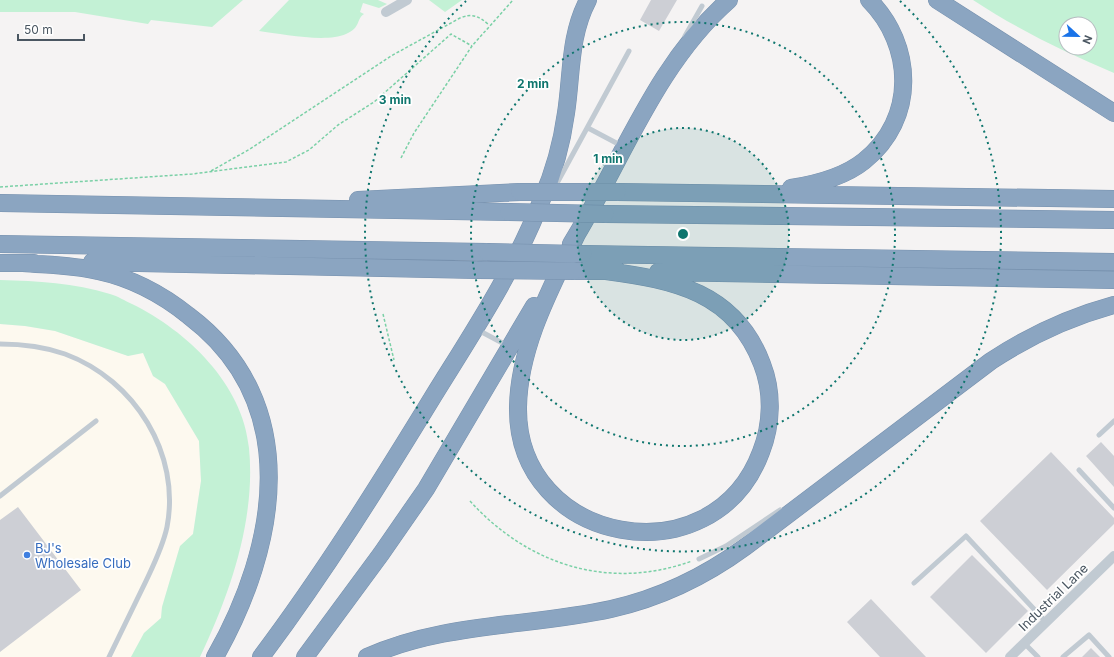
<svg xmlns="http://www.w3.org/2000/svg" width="1114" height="657" viewBox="0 0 1114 657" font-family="Inter,sans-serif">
	<rect width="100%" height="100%" fill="#f5f3f3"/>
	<path fill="#fdf9ef" d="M0 324 25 326 55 331 128 356 143 353 153 376 165 384 199 441 201 481 193 534 180 547 162 607 161 618 144 633 131 657H0Z"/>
	<path fill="#c3f1d5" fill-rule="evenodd" d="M0 0H243L212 27 151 20 148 24 75 12H0Z
		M289 0H378L387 4 379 8 363 3 360 12 364 14C356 19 361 28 346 34 326 43 282 34 259 31Z
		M429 0H462L445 12Z
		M973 0H1114V73C1066 53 1017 29 973 0ZM1066 24H1090V48H1066Z
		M0 280C38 281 74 283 110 294 118 296 125 301 132 304 187 331 243 384 249 448 256 519 230 594 200 657H131L144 633 161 618 162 607 180 546 193 534 201 481 199 441 165 384 153 376 143 353 128 356 55 331 25 326 0 324Z"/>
	<path fill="#cdcfd5" d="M651 0H677L659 31 640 20Z
		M1101 442 1114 456V487L1086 456Z
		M1051 452 1114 518V524L1047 590 980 521Z
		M18 507 81 590 0 652V520Z
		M972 555 1028 611 986 653 930 597Z
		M871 599 926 657H880L847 622Z
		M1091 648 1100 657H1082Z"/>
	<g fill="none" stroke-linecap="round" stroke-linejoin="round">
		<g stroke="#7690ad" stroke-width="18">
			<path id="highway" d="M937 0 1114 113
				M791 188C817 184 844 177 864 161 917 119 914 45 869 0
				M617 192 1114 199
				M358 200 520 192
				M0 203 509 212
				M605 214 1114 220
				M577 234C551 288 519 346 518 407 516 545 713 581 761 452 772 424 773 392 762 364 735 292 674 280 606 271
				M0 244 487 252
				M571 244C622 162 655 65 729 0
				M583 254 1114 262
				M92 262 477 270
				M0 263H34
				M23 263C48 265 74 265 98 271 131 278 163 295 189 316 304 403 278 546 215 657
				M574 271H618
				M658 272 1114 280
				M261 657C324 573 379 485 434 395 473 332 515 269 542 199 554 172 562 142 566 113 572 74 569 36 588 0
				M305 657 381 554 426 489 534 306
				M367 657C444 622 530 627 611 609 660 598 704 577 745 547L991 361C1029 336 1070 317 1114 305"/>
		</g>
		<path stroke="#7ad0a6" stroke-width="1.5" stroke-dasharray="3 2" stroke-linecap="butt" d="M401 158 414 133 472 46 513 0
			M211 171 250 149 391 56 460 18C472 13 479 16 489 25
			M0 187 192 174 286 162 309 150 338 125 374 102 451 34 472 46
			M383 314 394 360
			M470 501C528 565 609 591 692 561"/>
		<path stroke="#c1cad2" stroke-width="5" d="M685 36 702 6
			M588 128 622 146
			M556 185 629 51
			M478 330 508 346
			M0 344C22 344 45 347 65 354 135 380 181 454 167 527 163 546 154 564 146 581 134 606 121 632 109 657
			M1099 435 1114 421
			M1079 470 1114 508
			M0 496 96 421
			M699 559 726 546 780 510
			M914 583 966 536 1046 622
			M1024 643 1038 657
			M1063 657 1089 635 1109 657"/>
		<path stroke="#c1cad2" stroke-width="10" d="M386 12 407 0
			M1010 657 1114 556"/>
		<use href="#highway" stroke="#8ba5c1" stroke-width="17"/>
		<g stroke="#7690ad" stroke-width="18" stroke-linecap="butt">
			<path id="highway-bridge" d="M520 192H617
				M509 212 605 214
				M487 252 583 254
				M477 270 574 271"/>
		</g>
		<use href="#highway-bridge" stroke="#8ba5c1" stroke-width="17"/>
	</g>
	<circle cx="683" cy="234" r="106" fill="#0f766e" fill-opacity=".12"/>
	<g fill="none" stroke="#0f766e" stroke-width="2" stroke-dasharray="2 4">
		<circle cx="683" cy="234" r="106"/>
		<circle cx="683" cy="234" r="212"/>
		<path d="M900 1A318 318 0 1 1 466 1"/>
	</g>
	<circle fill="#3f7fe0" stroke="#fff" stroke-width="1.5" cx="27" cy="555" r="4"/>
	<g text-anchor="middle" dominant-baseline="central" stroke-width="3.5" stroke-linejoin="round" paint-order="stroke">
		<g font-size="13" fill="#366cbe" stroke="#fff" text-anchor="start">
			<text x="35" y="548">BJ's<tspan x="35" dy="15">Wholesale Club</tspan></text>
		</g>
		<g font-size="13" fill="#4a5661" stroke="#fff">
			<text transform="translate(1053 597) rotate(-44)">Industrial Lane</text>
		</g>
	</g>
	<circle cx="683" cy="234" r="6" fill="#0f766e" stroke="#fff" stroke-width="2"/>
	<g font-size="12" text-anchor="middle" font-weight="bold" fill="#0f766e" stroke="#fff" stroke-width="3.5" stroke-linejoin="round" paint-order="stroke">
		<text x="533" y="88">2 min</text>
		<text x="395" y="104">3 min</text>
		<text x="608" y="163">1 min</text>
	</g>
	<g transform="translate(1078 36) rotate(112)"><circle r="19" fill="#ffffff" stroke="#b7bbc0"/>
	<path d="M0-3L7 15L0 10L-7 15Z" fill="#1a73e8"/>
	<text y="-6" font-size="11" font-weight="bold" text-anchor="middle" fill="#4a5661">N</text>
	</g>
	<path d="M18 34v6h66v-6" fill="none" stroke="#4a5661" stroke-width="2"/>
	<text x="24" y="34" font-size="12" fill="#4a5661" stroke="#ffffff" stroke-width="3" paint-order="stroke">50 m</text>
</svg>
